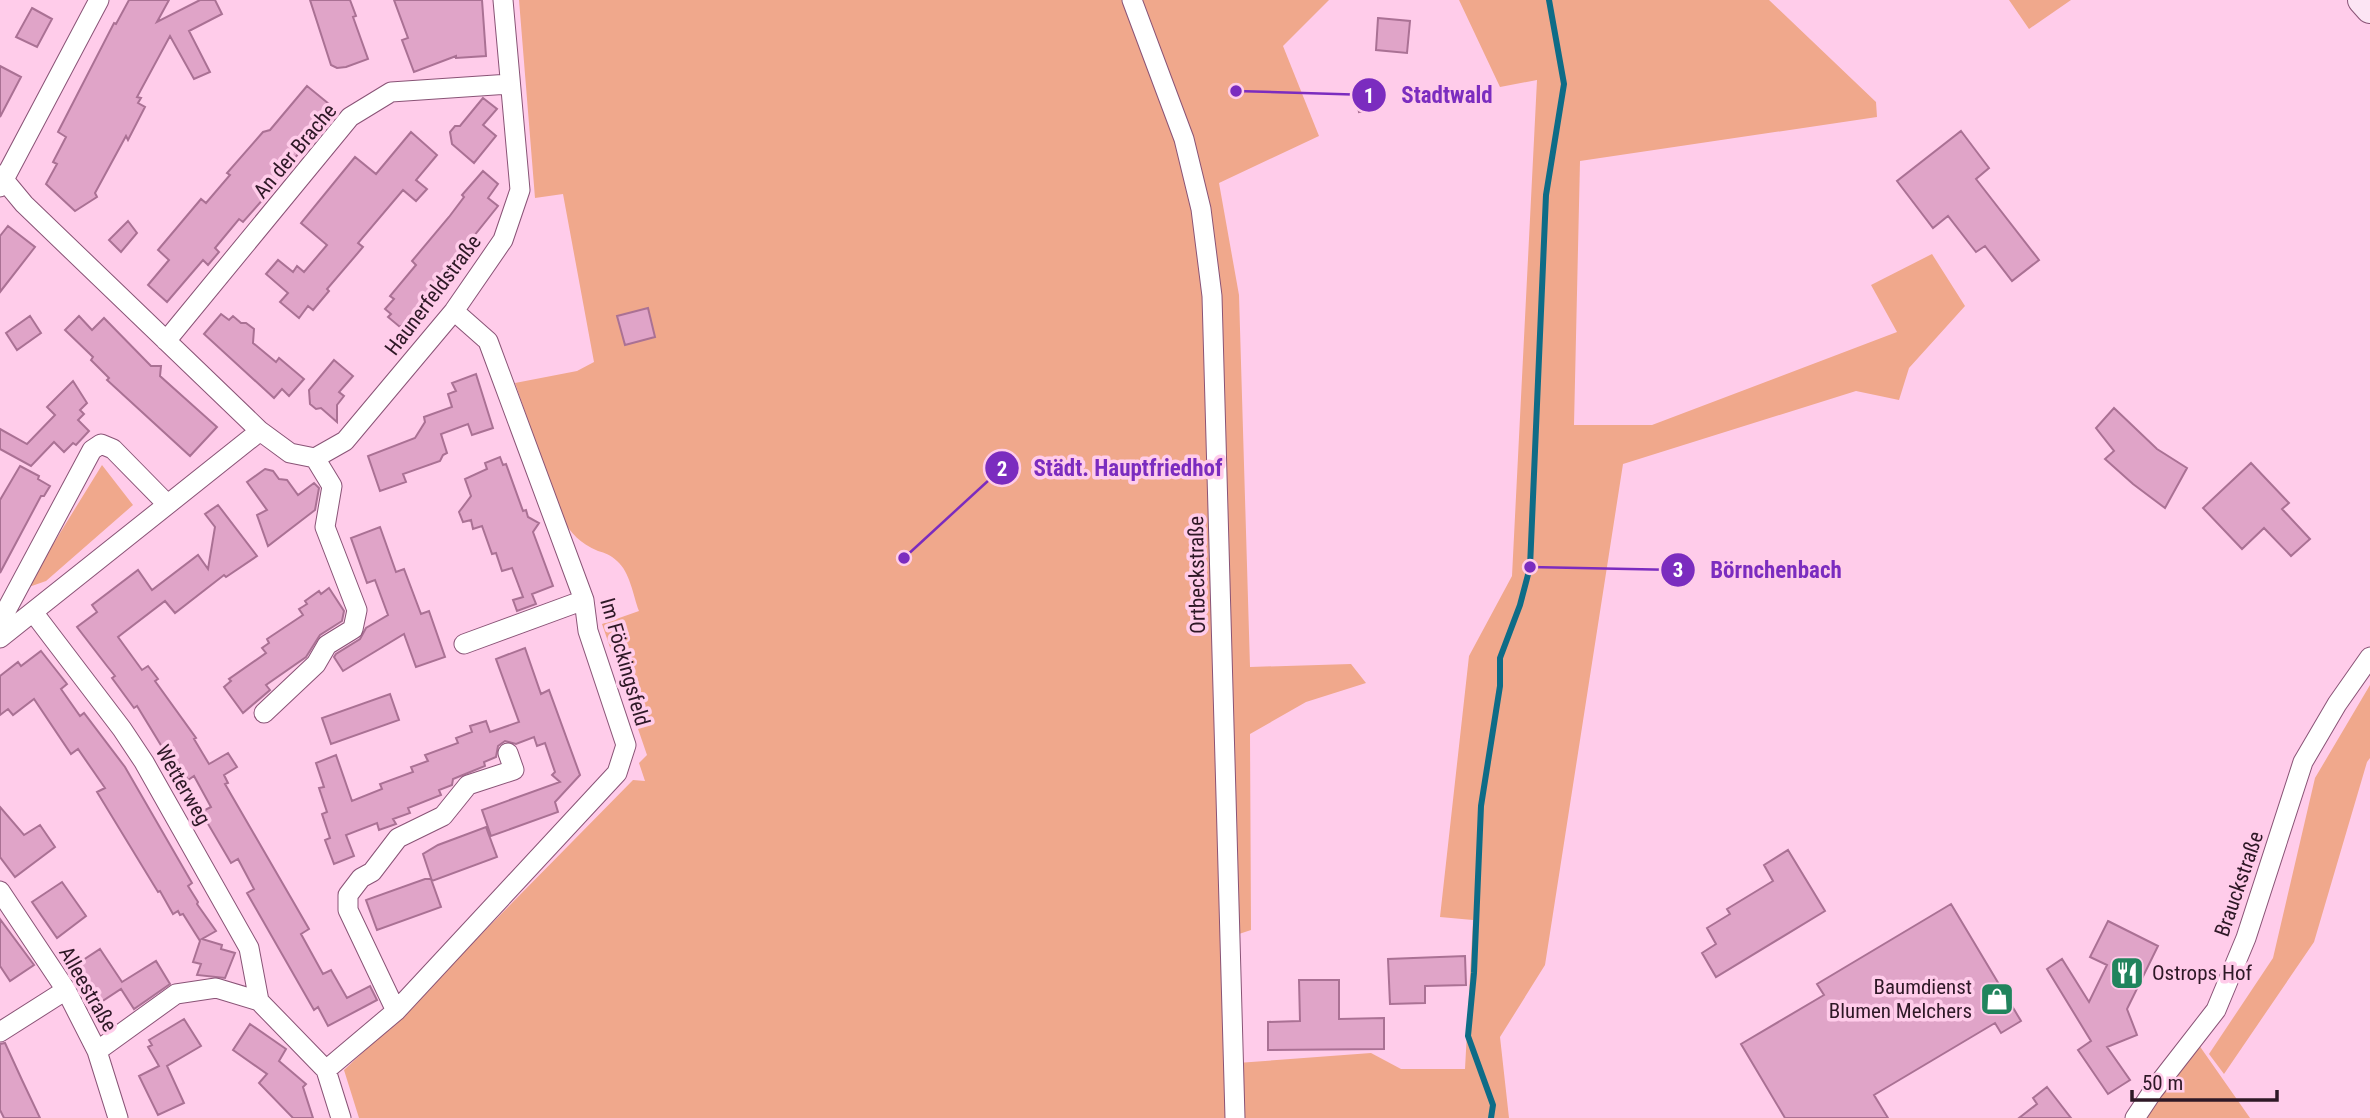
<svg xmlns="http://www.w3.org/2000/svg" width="2370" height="1118" viewBox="0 0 2370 1118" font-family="'Roboto Condensed',sans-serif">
	<rect width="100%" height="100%" fill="#ffccea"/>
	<path fill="#f0a88c" d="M519 0H1329L1283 46 1319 136 1219 183 1239 295 1250 667 1351 664 1366 683 1306 702 1250 734 1251 930 1236 935 1229 1118H359L344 1070 395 1022 633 780 645 781 639 763 647 755 602 624 639 611C633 595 630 572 617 561 611 555 605 553 598 551 580 543 571 534 562 518L515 383 577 371 594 362 563 194 535 198Z
		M1459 0H1769L1876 102 1877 117 1580 161 1574 425H1652L1897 332 1871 285 1932 254 1965 306 1909 368 1899 400 1856 391 1623 464 1545 965 1500 1037 1509 1118H1235L1237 1063 1371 1053 1401 1069H1465L1473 920 1440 917 1469 656 1512 576 1537 80 1500 87Z
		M2009 0H2071L2029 29Z
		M102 465 133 505 46 581 26 588Z
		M2370 685V758L2367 762 2314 942 2224 1074 2209 1054 2273 958 2315 778Z
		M2194 1038 2250 1118H2136Z"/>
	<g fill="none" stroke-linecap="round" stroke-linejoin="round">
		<path stroke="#0e6c87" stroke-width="6" d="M1491 1118 1493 1105 1468 1036 1474 973 1481 806 1500 686V658L1520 605 1530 567 1546 195 1564 84 1549 0"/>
	</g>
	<path fill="#e0a4c8" stroke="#aa7194" stroke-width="2" d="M129 0H169L157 22 200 0H215L222 14 189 31 210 72 194 79 170 36 137 97 141 98 138 103 145 107 128 140 126 136 95 193 97 197 75 211 46 184 57 164 53 162 66 137 58 132 114 23 116 24Z
		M310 0H350L356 16 353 17 368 59 346 67 337 68 331 65Z
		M394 0H482L486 56 456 58V56L414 72 402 40 408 38Z
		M32 8 52 19 37 47 16 37Z
		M1378 18 1410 21 1407 53 1376 50Z
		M0 66 21 77 0 117Z
		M307 86 334 108 327 115 330 118 319 131 316 128 296 150 299 153 263 195 265 197 243 222 239 219 215 248 219 252 208 265 203 260 167 302 148 285 169 260 158 250 201 199 206 203 230 175 227 173 263 132 270 130Z
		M1375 86 1378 108 1359 112 1355 89Z
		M483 98 497 109 483 125 496 136 474 163 452 144 450 132 455 126H460Z
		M1961 131 1989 168 1976 179 2039 260 2012 281 1985 246 1976 252 1948 216 1933 228 1897 181Z
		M411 132 437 155 416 180 427 189 416 201 403 190 358 243 363 247 327 289 329 291 313 310 308 306 299 318 280 302 288 293 266 274 278 260 293 272 297 266 304 272 327 245 301 223 355 157 376 174Z
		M483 171 498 184 488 198 498 206 462 251 470 258 444 289 446 291 417 324 414 321 408 328 403 324 400 327 388 317 391 314 385 309 394 299 390 296 416 265 412 261 449 217 464 197 462 195Z
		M128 221 137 233 121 252 109 240Z
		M8 226 35 247 0 292V236Z
		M648 308 655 337 625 345 617 316Z
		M221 314 229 320 233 316 241 323H246L254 329 253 343 276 362 279 358 304 379 289 396 282 389 274 398 204 334Z
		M30 316 41 333 17 350 6 333Z
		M79 316 92 330 104 318 151 366H161L160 376 217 427 190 456 107 380 109 378 91 360 93 357 65 330Z
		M334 360 353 376 339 392 344 396 337 405V422L321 408 316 409 310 404 309 390Z
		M476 374 493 428 472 435 468 424 441 434 447 453 443 455 440 461 403 474 406 482 380 491 368 456 415 438 425 422 424 417 452 407 448 394 456 391 452 383Z
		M73 381 87 403 80 410 84 414 78 420 89 431 76 445 73 443 64 452 54 442 31 466 0 449V429L27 444 55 415 47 407Z
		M2114 408 2157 449 2187 468 2165 508 2133 484 2105 459 2114 451 2096 428Z
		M500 457 503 465 506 464 523 511 526 510 528 517 539 523 533 532 553 586 532 594 536 604 517 611 513 600 523 597 512 568 502 571 496 553 492 554 482 526 473 529 471 520 463 522 459 512 471 496 465 479 487 469 485 463Z
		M2251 463 2289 503 2282 509 2310 539 2291 556 2264 528 2242 549 2203 508Z
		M20 466 39 476 38 479 50 486 44 496H41L0 573V500Z
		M265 469 273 471 279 479 287 480 298 495 314 483 319 488 315 510 268 546 257 515 267 510 247 482Z
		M218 505 257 556 226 577 224 575 175 613 165 601 118 637 142 670 148 666 158 679 155 681 196 738 194 739 209 764 228 753 237 767 224 775 228 783 225 784 309 929 301 934 323 974 331 970 347 998 370 986 377 1000 328 1026 318 1007 314 1010 247 893 254 889 238 859 231 863 201 812 211 807 194 776 188 780 177 762 173 765 137 706 134 708 112 678 115 676 107 666 77 627 97 612 92 605 138 570 152 590 198 555 208 569 215 527 205 514Z
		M380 527 396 572 404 569 421 614 429 611 445 657 416 667 404 634 343 671 334 657 336 654 360 639 366 628 388 615 375 580 367 583 351 538Z
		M329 588 344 611 342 621 320 635 306 657 266 685 270 690 243 713 224 687 231 681 229 679 266 653 262 648 269 643 267 639 303 615 299 609 307 604 305 601 319 591 321 594Z
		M525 648 541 694 549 690 580 775 555 802 558 812 491 836 482 810 560 782 552 775 555 772 545 743 537 746 534 737 516 744 505 741 498 746 496 757 484 762 485 766 453 779 452 785 439 790 441 795 408 808 410 813 393 819 396 824 379 830 377 823 346 835 354 856 334 864 325 840 330 838 322 814 327 812 319 788 324 787 316 763 336 755 352 801 382 789 380 784 413 772 411 767 428 761 425 755 458 743 456 738 472 732 470 726 486 721 490 732 519 722 496 659Z
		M41 651 67 684 61 689 80 716 84 713 125 767 192 883 188 886 198 902 197 904 216 931 202 939 222 945 221 949 235 953 225 978 197 975 201 964 193 962 200 941 183 914 180 915 178 911 173 914 160 891 158 892 97 792 105 788 78 749 71 754 34 699 13 715 8 709 0 715V676L18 662 21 666Z
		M390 694 399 720 331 744 322 718Z
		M0 807 24 835 40 825 55 847 15 877 0 857Z
		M486 827 497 857 432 881 423 854 438 845Z
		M1788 850 1825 911 1716 977 1702 953 1716 944 1707 928 1730 914 1727 909 1773 881 1764 865Z
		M425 879H431L441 907 377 930 366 900Z
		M62 882 86 916 57 938 32 902Z
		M1951 904 2021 1021 2001 1033 1995 1023 1874 1095 1888 1118H1785L1741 1044 1824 995 1817 984Z
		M0 919 34 965 10 981 0 966Z
		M2108 921 2158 946 2127 1009 2137 1035 2107 1047 2130 1080 2108 1094 2078 1050 2091 1041 2047 969 2062 959 2089 1002 2107 965 2090 957Z
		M100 949 122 982 156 961 170 984 134 1009 121 989 101 1002 99 998 96 1000 74 966Z
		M1465 956 1466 985 1425 986V1003L1390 1004 1388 959Z
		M1299 980H1339V1019L1384 1018V1049L1268 1050V1022L1300 1021Z
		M184 1019 201 1046 167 1066 184 1103 158 1115 139 1076 159 1066 148 1047 152 1045 149 1040Z
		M250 1024 286 1049 279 1061 306 1084 303 1087 313 1118H293L259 1083 267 1074 233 1050Z
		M5 1043 22 1080 40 1118H4L0 1110V1044Z
		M2047 1087 2071 1118H2019L2037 1104 2033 1098Z"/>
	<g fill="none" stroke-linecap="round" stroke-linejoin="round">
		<g stroke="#895376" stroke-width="21">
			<path id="street" d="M1132 0 1184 139 1201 209 1212 296 1235 1118
				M0 175 24 204 260 431 290 453 315 458 345 441 454 311 503 240 520 190 503 0
				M0 187 99 0
				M166 341 350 117 391 92 510 84
				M33 612 122 729 144 762 249 948 259 1001
				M0 622 92 450 101 444 113 449 167 504
				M0 638 260 431
				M464 644 584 600
				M264 713 316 664 327 645 353 629 357 610 325 527 332 486 315 458
				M0 891 66 990 97 1051 118 1118
				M396 1011 348 910V895L361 878 372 872 398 838 443 816 468 785 514 770 508 753
				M0 1032 66 990
				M97 1051 176 994 216 988 259 1001 326 1070 341 1118
				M326 1070 396 1011 617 773 626 745 588 631 584 600 488 341 454 311
				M2135 1118 2153 1091 2216 1010 2246 938 2303 762 2337 704 2370 657"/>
		</g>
		<g stroke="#895376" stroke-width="30">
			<path id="secondary" d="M2362 0 2370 9"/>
		</g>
		<use href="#street" stroke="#fff" stroke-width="19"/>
		<use href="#secondary" stroke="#fce5f4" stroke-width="28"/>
	</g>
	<defs>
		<g id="restaurant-square" transform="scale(1.75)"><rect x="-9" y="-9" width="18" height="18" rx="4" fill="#21845d" stroke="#ffccea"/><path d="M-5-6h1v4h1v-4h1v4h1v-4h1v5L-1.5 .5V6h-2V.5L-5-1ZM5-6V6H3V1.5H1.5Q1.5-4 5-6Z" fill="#fff"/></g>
		<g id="shop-square" transform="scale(1.75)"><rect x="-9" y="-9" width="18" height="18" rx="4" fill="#21845d" stroke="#ffccea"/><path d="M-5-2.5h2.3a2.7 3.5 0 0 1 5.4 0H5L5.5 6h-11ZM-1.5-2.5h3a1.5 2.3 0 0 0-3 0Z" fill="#fff"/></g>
	</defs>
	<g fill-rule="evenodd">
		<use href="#restaurant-square" x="2127" y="973"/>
		<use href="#shop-square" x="1997" y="999"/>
	</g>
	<g text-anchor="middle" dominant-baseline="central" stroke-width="7" stroke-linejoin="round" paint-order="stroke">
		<g font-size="21" fill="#2e1826" stroke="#ffccea">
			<text transform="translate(295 151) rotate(-50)">An der Brache</text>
			<text transform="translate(433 295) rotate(-53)">Haunerfeldstraße</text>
			<text transform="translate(1197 575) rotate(-91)">Ortbeckstraße</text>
			<text transform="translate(625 662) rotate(74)">Im Föckingsfeld</text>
			<text transform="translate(183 785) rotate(60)">Wetterweg</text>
			<text transform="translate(2239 884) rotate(-71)">Brauckstraße</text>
			<text transform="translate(88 989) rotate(60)">Alleestraße</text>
		</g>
		<g font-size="21" fill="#2e1826" stroke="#ffccea" text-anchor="start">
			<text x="2152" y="973">Ostrops Hof</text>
			<text x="1972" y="987" text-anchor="end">Baumdienst<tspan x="1972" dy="24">Blumen Melchers</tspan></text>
		</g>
	</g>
	<path fill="none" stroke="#7b2cbf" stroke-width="2.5" d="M1236 91L1369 95M904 558L1002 468M1530 567L1678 570"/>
	<g fill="#7b2cbf" stroke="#ffccea" stroke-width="2.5">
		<circle cx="1236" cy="91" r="7"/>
		<circle cx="904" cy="558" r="7"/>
		<circle cx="1530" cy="567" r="7"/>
		<circle cx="1369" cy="95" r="18"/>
		<circle cx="1002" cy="468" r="18"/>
		<circle cx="1678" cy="570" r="18"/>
	</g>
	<g font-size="21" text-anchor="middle" font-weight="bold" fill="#fff">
		<text x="1369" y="103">1</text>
		<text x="1002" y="476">2</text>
		<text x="1678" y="577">3</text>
	</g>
	<g font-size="23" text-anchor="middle" font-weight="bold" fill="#7b2cbf" stroke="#ffccea" stroke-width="7" stroke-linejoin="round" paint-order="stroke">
		<text x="1447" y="103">Stadtwald</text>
		<text x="1128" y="476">Städt. Hauptfriedhof</text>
		<text x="1776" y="578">Börnchenbach</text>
	</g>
	<path d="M2132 1090v10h145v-10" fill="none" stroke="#2e1826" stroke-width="3.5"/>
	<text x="2142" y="1090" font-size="21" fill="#2e1826" stroke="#ffccea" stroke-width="5" paint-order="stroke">50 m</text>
</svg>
